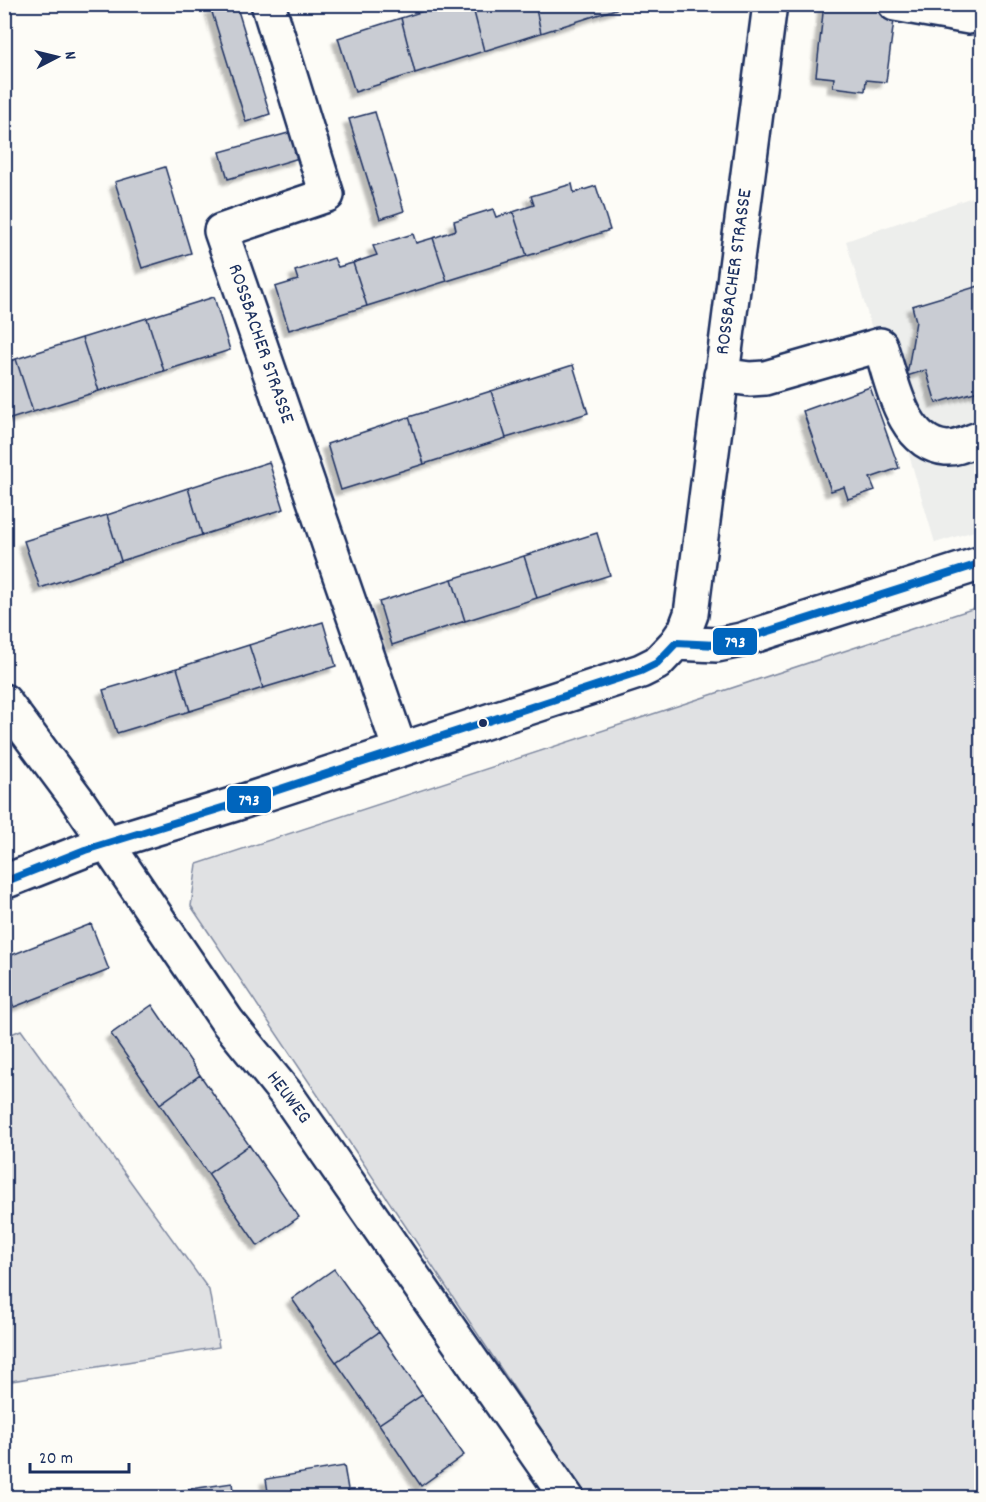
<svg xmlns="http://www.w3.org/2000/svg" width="986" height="1502" viewBox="0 0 986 1502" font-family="Dekko,sans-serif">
	<defs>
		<filter id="shadow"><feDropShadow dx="-5.5" dy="5.5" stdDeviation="1.5" flood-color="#0004"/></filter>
	</defs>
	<rect width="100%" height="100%" fill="#fdfcf7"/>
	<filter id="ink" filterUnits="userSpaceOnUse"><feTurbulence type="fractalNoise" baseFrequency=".0167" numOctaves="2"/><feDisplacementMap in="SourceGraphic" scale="12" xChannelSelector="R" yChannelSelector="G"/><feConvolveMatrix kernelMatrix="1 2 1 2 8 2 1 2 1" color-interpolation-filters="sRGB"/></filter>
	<g filter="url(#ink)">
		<path fill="#edeeec" d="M981 194V529L935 543 846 241Z"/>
		<path fill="#e0e1e3" stroke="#7e88a0" stroke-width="1.5" d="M981 606V1497H587L191 906 197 864Z
			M21 1030 209 1290 219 1347 5 1382 4 1037Z"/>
		<path fill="#c9ccd3" stroke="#1b2f5e" stroke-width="1.5" filter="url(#shadow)" d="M225 4H236L270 114 246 122 211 9Z
			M446 4H472L484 51 415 73 401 18Z
			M472 4H535L541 33 484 51Z
			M535 4H618L619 8 541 33Z
			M824 4 883 11 882 18 894 20 886 82 866 80 865 91 833 87 834 78 816 76Z
			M401 18 415 73 355 92 338 38Z
			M375 112 404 211 380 219 349 119Z
			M292 132 299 158 228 179 220 152Z
			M165 167 191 253 142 268 115 182Z
			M572 184 574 193 596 186 610 230 527 256 513 212 534 205 531 196Z
			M493 209 496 217 513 212 527 256 447 281 433 238 456 230 454 221Z
			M413 234 416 243 433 238 447 281 367 306 353 263 377 255 373 246Z
			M334 258 338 267 353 263 367 306 289 330 275 287 298 280 295 271Z
			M982 285V390L936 403 926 370 907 376 916 321 912 306Z
			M214 297 230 350 164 371 147 318Z
			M147 318 164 371 99 391 82 338Z
			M82 338 99 391 33 412 16 359Z
			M16 359 33 412 4 421V363Z
			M573 365 588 413 506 438 491 391Z
			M870 387 899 468 870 478 875 490 848 499 844 487 831 491 803 411Z
			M491 391 506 438 424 464 409 417Z
			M409 417 424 464 341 490 327 444Z
			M269 462 284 509 202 535 188 488Z
			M188 488 202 535 121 561 107 515Z
			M107 515 121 561 40 588 24 541Z
			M597 533 610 575 537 598 524 556Z
			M524 556 537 598 465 621 452 579Z
			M452 579 465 621 392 645 379 602Z
			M323 622 336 666 263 688 249 645Z
			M249 645 263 688 190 711 177 668Z
			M177 668 190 711 117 733 103 690Z
			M91 924 109 970 14 1007 4 985V958Z
			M152 1005 200 1075 160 1104 111 1034Z
			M200 1075 249 1145 208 1174 160 1104Z
			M249 1145 299 1217 258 1246 208 1174Z
			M334 1269 379 1332 336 1362 292 1299Z
			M379 1332 422 1395 379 1424 336 1362Z
			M422 1395 464 1455 421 1486 379 1424Z
			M344 1466 349 1495 269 1498 266 1479Z
			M232 1483 234 1498H192L191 1489Z
			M191 1489 192 1498H161V1494Z"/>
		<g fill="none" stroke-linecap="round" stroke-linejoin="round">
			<g stroke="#1b2f5e" stroke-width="38">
				<path id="minor" d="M268 4 327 195 221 231 400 750
					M895 4 969 17
					M721 375 750 379 765 378 880 345C892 379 901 444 946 448 957 449 971 441 982 438
					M676 643 685 630 691 614 770 4
					M4 701 76 798 227 1021 287 1095 567 1498
					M4 882 85 850 235 804 641 671 657 663 676 643 717 645 741 640 982 563"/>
			</g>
			<use href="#minor" stroke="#fdfcf7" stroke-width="33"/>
			<g stroke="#fdfcf7" stroke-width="12">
				<path id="bus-1" d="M4 882 85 850 235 804 641 671 657 663 676 643 717 645 741 640 982 563"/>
			</g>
			<use href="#bus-1" stroke="#0065bd" stroke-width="8"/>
		</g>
	</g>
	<circle fill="#1b2f5e" stroke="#fdfcf7" stroke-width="2" cx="483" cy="723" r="5"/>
	<g text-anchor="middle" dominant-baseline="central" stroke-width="6" stroke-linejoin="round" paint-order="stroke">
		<g font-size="20" fill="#1b2f5e" stroke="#fdfcf7">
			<text transform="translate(735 272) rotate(-82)">ROSSBACHER STRASSE</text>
			<text transform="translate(260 344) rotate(71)">ROSSBACHER STRASSE</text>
			<text transform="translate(288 1098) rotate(53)">HEUWEG</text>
		</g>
	</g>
	<g stroke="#fdfcf7" stroke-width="2">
		<rect x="712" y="627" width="46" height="29" rx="6" fill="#0065bd"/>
		<rect x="226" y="785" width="46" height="29" rx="6" fill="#0065bd"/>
	</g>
	<g font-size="16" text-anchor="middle" font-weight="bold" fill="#fff">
		<text x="735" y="647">793</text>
		<text x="249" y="805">793</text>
	</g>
	<rect width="986" height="1502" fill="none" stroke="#fdfcf7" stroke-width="24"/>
	<rect x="12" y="12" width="962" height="1478" fill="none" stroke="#1b2f5e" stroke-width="2" filter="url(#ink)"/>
	<g transform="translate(57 57) rotate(83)" stroke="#fdfcf7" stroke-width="4.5" paint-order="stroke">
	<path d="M0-4.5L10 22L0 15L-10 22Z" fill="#1b2f5e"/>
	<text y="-9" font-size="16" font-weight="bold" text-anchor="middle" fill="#1b2f5e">N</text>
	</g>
	<path d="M30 1463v9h99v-9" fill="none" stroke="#1b2f5e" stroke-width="3"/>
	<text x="39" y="1463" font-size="18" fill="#1b2f5e" stroke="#fdfcf7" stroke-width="4.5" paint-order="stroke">20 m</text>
</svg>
